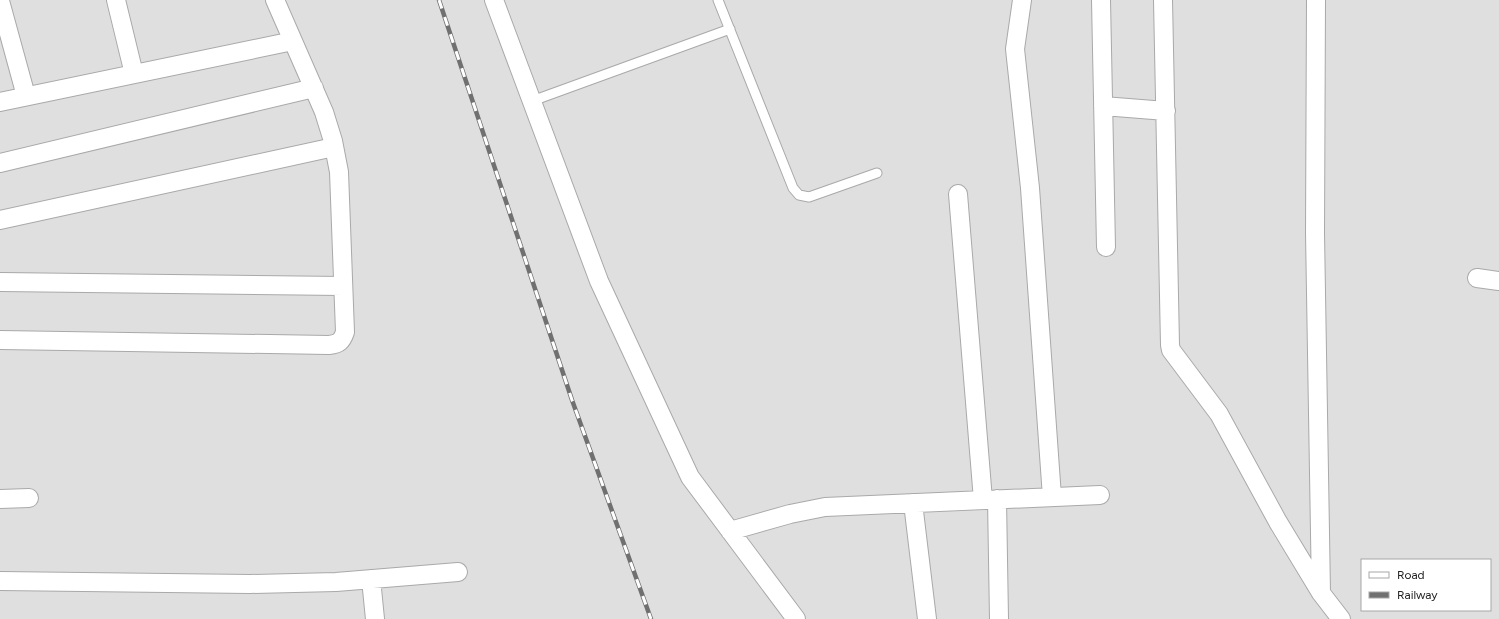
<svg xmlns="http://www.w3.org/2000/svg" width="1499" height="619" viewBox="0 0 1499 619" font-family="Figtree,sans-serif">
	<rect width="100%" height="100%" fill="#f2efe9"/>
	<path fill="#e0dfdf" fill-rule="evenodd" d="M0 0H1499V619H0ZM1362 560H1490V610H1362Z"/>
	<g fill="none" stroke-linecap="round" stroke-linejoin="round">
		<g stroke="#a9a9a9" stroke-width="11">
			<path id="service" d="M718 0 793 188 799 195 809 197 877 173
				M532 101 730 29"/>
		</g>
		<g stroke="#a9a9a9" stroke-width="20">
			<path id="minor" d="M116 0 134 74
				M494 0 599 281 690 477 796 619
				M1022 0 1015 49 1030 188 1052 497
				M1101 0 1106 247
				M1163 0 1170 345 1171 350 1219 414 1278 522 1321 593 1341 619
				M1316 0 1315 233 1321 593
				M0 1 26 96
				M0 102 293 41
				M1103 106 1166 111
				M0 163 314 88
				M958 194 983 500
				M0 220 334 147
				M1477 278 1499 281
				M0 282 343 286
				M0 340 329 345C339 344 342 341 345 332L339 172 333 141 324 112 275 0
				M0 499 29 498
				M997 499 999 619
				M913 503 927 619
				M730 531 790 514 825 507 1100 495
				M371 579 375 619
				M0 581 250 584 336 582 458 572"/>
		</g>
		<use href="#service" stroke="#fff" stroke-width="9"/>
		<use href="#minor" stroke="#fff" stroke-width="18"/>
		<g stroke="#707070" stroke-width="4.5">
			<path id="rail" d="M439 0 572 400 651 619"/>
		</g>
		<use href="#rail" stroke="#fff" stroke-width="3" stroke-dasharray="9" stroke-linecap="butt"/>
	</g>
	<rect x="1361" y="559" width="130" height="52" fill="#ffffff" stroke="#a7a7a7"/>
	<rect x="1369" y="572" width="20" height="6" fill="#ffffff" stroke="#a7a7a7"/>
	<text x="1397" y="579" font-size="12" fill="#222222">Road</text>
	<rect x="1369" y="592" width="20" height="6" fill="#707070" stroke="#a7a7a7"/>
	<text x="1397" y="599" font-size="12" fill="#222222">Railway</text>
</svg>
